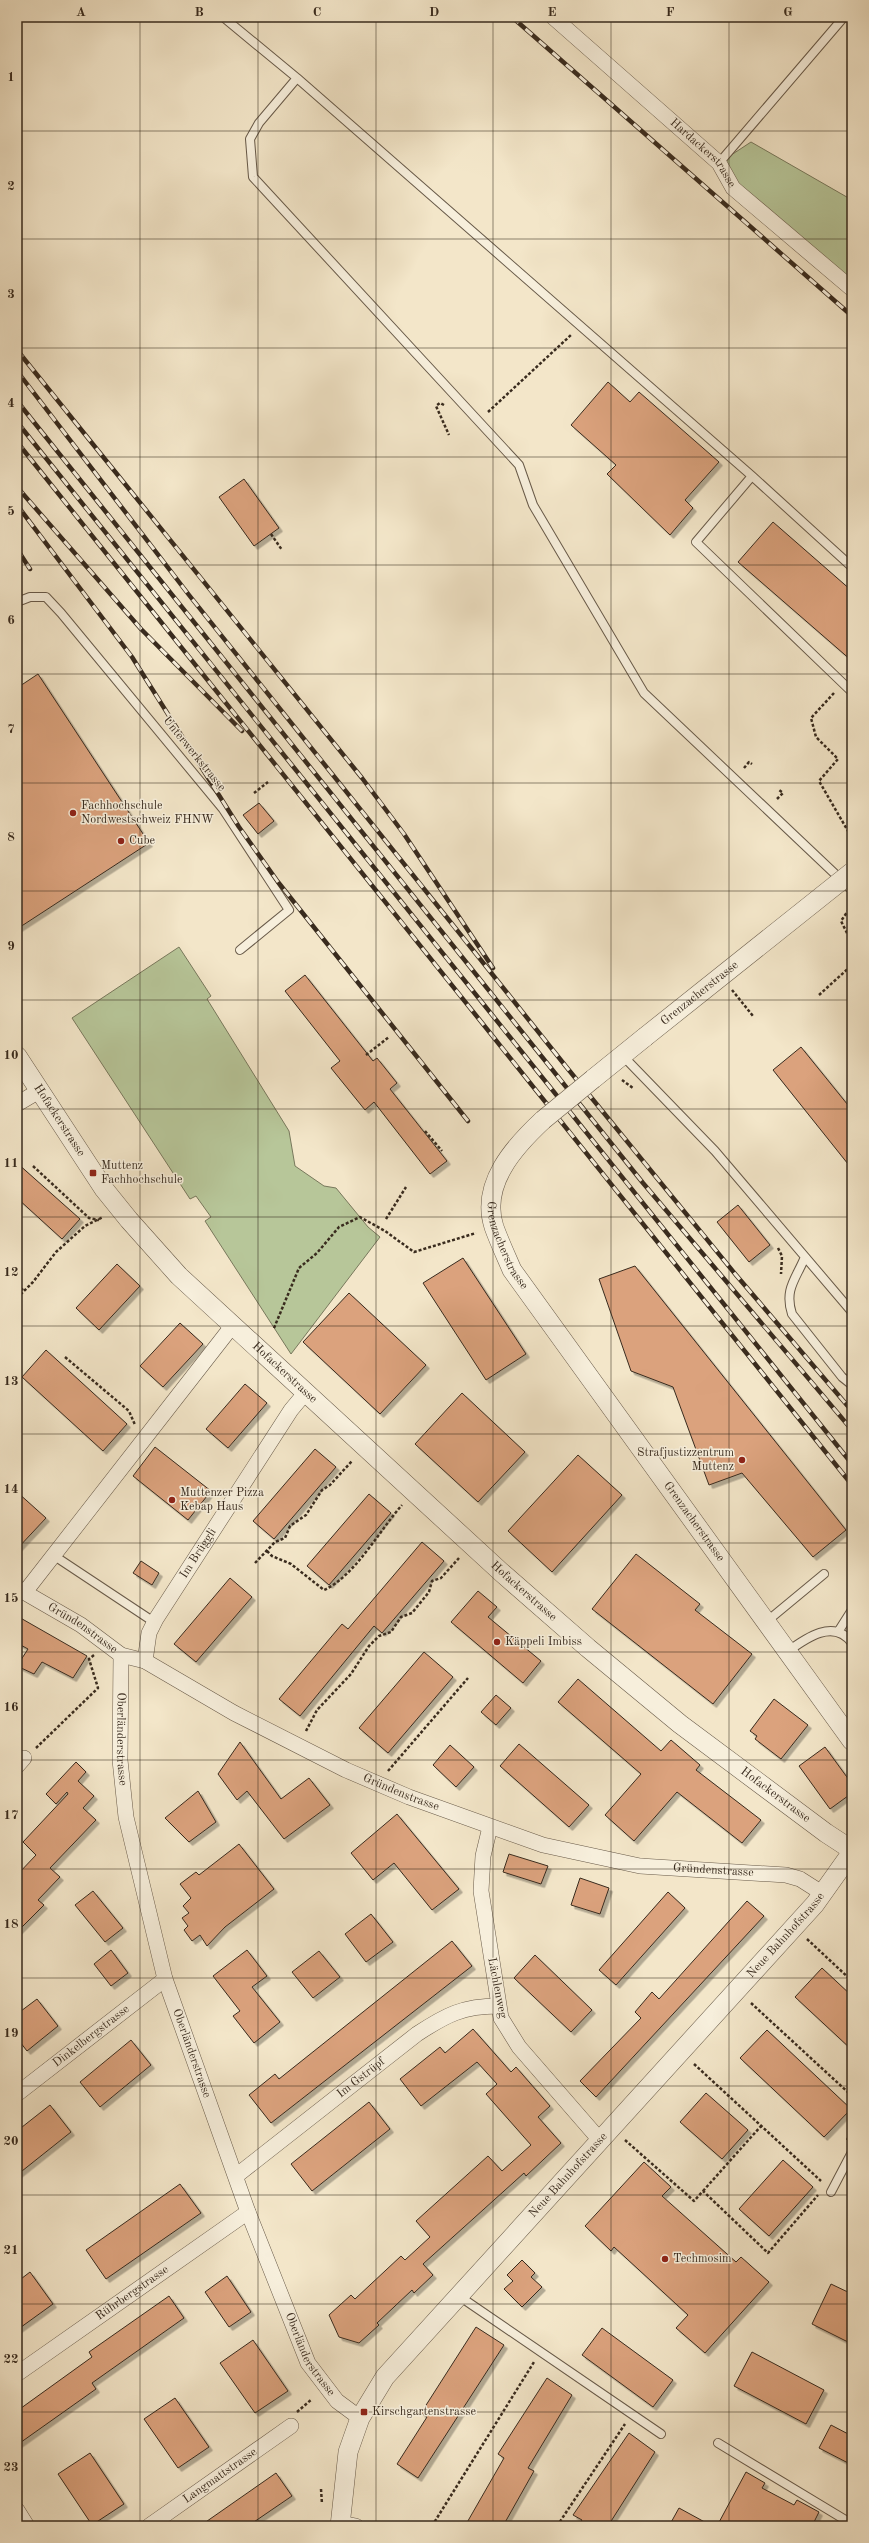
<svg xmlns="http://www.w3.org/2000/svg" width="869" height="2543" viewBox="0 0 869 2543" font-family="'Old Standard TT',serif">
	<defs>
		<filter id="shadow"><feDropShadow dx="3.5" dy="3.5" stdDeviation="0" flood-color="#0004"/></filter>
	</defs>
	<rect width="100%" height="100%" fill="#f3e6c9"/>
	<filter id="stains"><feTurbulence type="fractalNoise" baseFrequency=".005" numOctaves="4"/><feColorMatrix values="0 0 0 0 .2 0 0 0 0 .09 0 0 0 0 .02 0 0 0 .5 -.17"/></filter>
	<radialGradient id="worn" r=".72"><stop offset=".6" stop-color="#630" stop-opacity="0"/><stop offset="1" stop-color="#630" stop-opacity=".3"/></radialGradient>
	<path fill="#b7c699" stroke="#78785c" d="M751 142 852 200V289L733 188 719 163Z
		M179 947 211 996 207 999 289 1131 295 1166 324 1186 336 1188 368 1227 380 1237 291 1354 205 1221 211 1217 196 1196 190 1199 72 1018Z"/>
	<path fill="#dba27d" stroke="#392b1e" filter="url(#shadow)" d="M608 382 630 402 639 392 719 462 685 500 693 508 670 535 607 474 616 465 571 425Z
		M244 479 279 528 254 546 219 497Z
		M773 522 852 591V661L738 562Z
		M38 674 149 843 17 929V688Z
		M259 803 274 821 258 834 243 815Z
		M305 975 373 1061 377 1058 397 1083 390 1089 447 1161 430 1174 374 1102 365 1110 331 1068 340 1061 285 991Z
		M801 1047 852 1110V1169L773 1070Z
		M17 1163 80 1219 62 1239 17 1198Z
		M738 1205 770 1245 749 1262 717 1222Z
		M463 1258 526 1354 486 1380 423 1283Z
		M117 1264 140 1286 99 1330 76 1308Z
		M635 1266 846 1530 813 1557 742 1473 709 1485 673 1387 631 1371 599 1279Z
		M349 1293 426 1365 380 1414 303 1342Z
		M180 1323 203 1344 163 1387 140 1366Z
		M46 1350 127 1424 103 1451 22 1377Z
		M245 1384 267 1403 228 1448 206 1429Z
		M462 1393 525 1452 478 1502 415 1444Z
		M155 1447 211 1491 188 1520 133 1476Z
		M315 1449 336 1467 274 1539 253 1521Z
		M578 1455 622 1495 552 1572 508 1531Z
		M17 1492 46 1518 17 1549Z
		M369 1494 391 1513 329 1585 307 1566Z
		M422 1542 444 1561 382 1633 374 1626 300 1716 279 1699 342 1624 348 1629Z
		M636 1554 700 1604 695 1610 752 1654 713 1704 592 1609Z
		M141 1561 159 1573 152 1585 133 1573Z
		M230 1578 252 1597 196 1662 174 1644Z
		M478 1591 497 1607 488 1617 541 1661 523 1683 451 1622Z
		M17 1616 87 1656 73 1678 42 1662 34 1674 17 1666 28 1649 17 1643Z
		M424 1652 453 1677 388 1753 359 1728Z
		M578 1679 661 1751 671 1740 700 1765 696 1770 761 1820 742 1843 677 1792 634 1841 605 1815 641 1774 558 1702Z
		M496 1695 511 1708 496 1725 481 1712Z
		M774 1699 808 1725 781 1759 755 1739 757 1736 750 1731Z
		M240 1742 281 1799 309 1778 330 1805 284 1839 247 1791 237 1800 218 1774Z
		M519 1744 589 1805 569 1827 500 1766Z
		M450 1745 474 1767 456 1787 433 1765Z
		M825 1747 852 1784V1793L830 1809 799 1766Z
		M76 1762 86 1772 78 1781 94 1796 83 1808 96 1820 50 1868 60 1877 38 1900 44 1905 17 1932V1875L36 1855 23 1842 68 1794 67 1792 56 1804 46 1794Z
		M198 1791 216 1822 189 1842 165 1818Z
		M397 1814 459 1889 432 1910 394 1863 373 1880 351 1853Z
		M239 1844 274 1889 225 1927 207 1946 200 1935 192 1941 184 1930 188 1926 182 1918 189 1913 183 1906 191 1898 180 1884 196 1872 199 1875Z
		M509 1854 548 1866 541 1884 503 1872Z
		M580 1878 609 1888 600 1914 571 1905Z
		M93 1891 123 1928 105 1942 75 1905Z
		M668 1892 685 1908 616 1985 599 1970Z
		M747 1901 764 1916 596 2097 580 2081 641 2018 635 2012 652 1992 659 1999Z
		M371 1914 393 1942 366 1962 345 1934Z
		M452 1941 472 1966 271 2123 249 2095 275 2074 279 2079Z
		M111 1950 128 1973 111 1986 94 1964Z
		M247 1950 267 1976 252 1987 280 2022 254 2043 233 2016 240 2011 213 1976Z
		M319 1951 340 1977 313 1998 292 1972Z
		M535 1955 592 2010 571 2032 514 1978Z
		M822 1968 852 1996V2050L795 1997Z
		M37 1999 58 2026 27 2051 17 2038V2014Z
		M473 2029 511 2072 516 2067 550 2106 538 2117 561 2143 526 2176 524 2173 423 2264 433 2275 414 2293 412 2290 377 2323 379 2325 359 2343 339 2337 329 2315 351 2295 355 2299 401 2256 405 2260 430 2237 416 2221 488 2156 502 2171 531 2145 486 2094 497 2084 477 2062 421 2106 400 2079 440 2047 445 2053Z
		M767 2030 851 2109 824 2137 740 2058Z
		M131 2040 151 2065 100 2107 80 2082Z
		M706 2093 748 2130 722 2159 680 2122Z
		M369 2102 390 2129 312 2191 291 2164Z
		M50 2105 71 2132 17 2175V2131Z
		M783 2160 813 2187 769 2236 739 2209Z
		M644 2162 671 2187 662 2196 736 2262 741 2257 769 2282 705 2353 676 2328 688 2315 614 2247 611 2251 585 2226Z
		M180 2184 201 2213 106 2279 86 2250Z
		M522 2260 535 2273 531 2277 542 2287 522 2307 504 2289 513 2281 507 2275Z
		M30 2272 53 2304 17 2330V2282Z
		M227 2276 251 2312 229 2327 205 2292Z
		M831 2284 852 2294V2333L848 2342 812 2324Z
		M169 2296 184 2318 92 2383 96 2389 17 2445V2411L92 2357 89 2352Z
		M476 2327 504 2345 418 2478 397 2464 427 2417 421 2413Z
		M602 2328 673 2380 653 2407 582 2355Z
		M253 2340 288 2391 255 2413 220 2363Z
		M752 2352 824 2390 806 2424 734 2386Z
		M547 2378 572 2395 528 2468 534 2471 503 2526H465L504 2458 498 2454Z
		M175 2398 209 2447 178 2468 144 2419Z
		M831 2425 852 2436V2465L819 2448Z
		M629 2433 655 2452 608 2526H578L582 2520 573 2515Z
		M90 2453 124 2504 92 2525 58 2474Z
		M746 2472 765 2483 762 2488 794 2505 797 2500 819 2512 812 2526H717Z
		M276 2473 292 2496 248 2526H200Z
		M679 2508 712 2526H669Z"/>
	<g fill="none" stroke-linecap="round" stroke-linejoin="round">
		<g stroke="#685a49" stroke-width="10">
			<path id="service" d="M223 17 297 78 752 476 852 567
				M297 78 259 123 250 139 253 177 519 465 533 505 644 693 852 890
				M719 163 844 17
				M752 476 696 542 852 692
				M17 602 30 597H46L61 613 223 809 289 910 240 950
				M623 1056 715 1151 852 1312
				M805 1257C796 1279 784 1289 792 1314L842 1377 852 1385
				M53 1555 154 1622
				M766 1622 824 1574
				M838 1632 852 1610
				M787 1652C806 1638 834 1618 852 1643
				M831 2192 852 2152
				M459 2296 661 2434
				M718 2443 852 2524"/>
		</g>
		<g stroke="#685a49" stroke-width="16">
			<g id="minor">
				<path id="s1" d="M553 17 719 163 733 188 852 289"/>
				<path d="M17 1104 39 1091"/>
				<path id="s2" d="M17 1588 81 1625 121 1655 145 1661 234 1713 346 1770 409 1797 543 1845 640 1866 786 1875 800 1879 822 1893"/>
				<path d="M25 1592 233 1325"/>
				<path id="s3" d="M121 1655 120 1760 126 1817 165 1979 248 2212 308 2363 337 2401 360 2418"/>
				<path id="s4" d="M145 1661 149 1633 156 1619 291 1410 306 1392"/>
				<path d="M17 1766 24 1758"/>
				<path d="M490 1827 483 1856 481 1891 501 2018 519 2047 599 2139"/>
				<path id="s5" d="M17 2094 165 1979"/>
				<path id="s6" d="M236 2176 417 2034C446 2015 463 2006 498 2006"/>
				<path id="s7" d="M17 2374 248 2212"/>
				<path d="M17 2510 27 2526"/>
				<path d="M340 2523 356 2526"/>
				<path id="s8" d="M149 2526 291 2426"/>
			</g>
		</g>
		<g stroke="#685a49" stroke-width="20">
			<g id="tertiary">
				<path id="s9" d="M17 1056 104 1189 129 1220 179 1276 501 1572 588 1648 680 1724 826 1833 852 1850"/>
				<path d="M593 1079 645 1037"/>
				<path id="s10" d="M543 1120C515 1146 480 1184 494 1227 499 1241 506 1256 512 1270L852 1741"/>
				<path id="s11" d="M340 2526 348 2452 360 2418 385 2377 815 1904 852 1852"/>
			</g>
		</g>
		<path stroke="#392b1e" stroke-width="2.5" stroke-dasharray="3 2" stroke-linecap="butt" d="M444 405 440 403 436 406 449 435
			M488 412 571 335
			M271 534 282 550
			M834 693 811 718 816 737 838 759 819 781 852 838
			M744 768 749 762 752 764
			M254 793 268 782
			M777 799 783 793 779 790
			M852 905 841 921 852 943
			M732 990 753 1016
			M819 995 852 965
			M366 1055 389 1037
			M622 1080 633 1088
			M425 1131 442 1151
			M33 1166 89 1218 99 1220
			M386 1219 406 1187
			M778 1248 782 1256 781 1274
			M17 1285 23 1290
			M17 1298 33 1282 56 1252 85 1226 103 1217
			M274 1328 299 1268 317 1253 339 1227 360 1217 385 1231 414 1252 476 1233
			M65 1357 129 1411 135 1425
			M267 1551 272 1556 291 1564 324 1590C355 1576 379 1531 402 1505
			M255 1563 275 1542 285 1538 290 1526 306 1515 322 1490 330 1485 352 1461
			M306 1731 317 1710 351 1674 369 1646 379 1636 391 1632 401 1617 412 1613 429 1592 432 1581 441 1578 459 1558
			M36 1748 98 1688 89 1659 94 1655
			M388 1771 468 1678
			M807 1939 852 1981
			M751 2003 852 2096
			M694 2064 821 2181
			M625 2140 694 2201 703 2191 768 2253 818 2195
			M847 2140 852 2130
			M703 2191 761 2126
			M297 2412 312 2399
			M321 2489 322 2504
			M432 2526 534 2362
			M557 2526 625 2424"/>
		<use href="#service" stroke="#f7efdc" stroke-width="8"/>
		<use href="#minor" stroke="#f7efdc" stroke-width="15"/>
		<use href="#tertiary" stroke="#f7efdc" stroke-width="19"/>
		<g stroke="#392b1e" stroke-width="4.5">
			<path id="rail" d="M512 17 852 316
				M17 350 362 778 404 834 493 968
				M17 371 189 595 568 1069 736 1275 852 1411
				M17 401 643 1183 852 1430
				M17 422 852 1464
				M17 442 852 1485
				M17 487 141 629 242 731
				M17 505 132 657 239 827 278 882 468 1121
				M17 549 30 569"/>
		</g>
		<use href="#rail" stroke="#f7efdc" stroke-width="3" stroke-dasharray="9" stroke-linecap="butt"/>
		<g stroke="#685a49" stroke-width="20" stroke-linecap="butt">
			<g id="tertiary-bridge">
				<path id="s12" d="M645 1037 852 872"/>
				<path d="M543 1120 593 1079"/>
			</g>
		</g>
		<use href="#tertiary-bridge" stroke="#f7efdc" stroke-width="19"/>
	</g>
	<path fill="none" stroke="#392b1e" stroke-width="1" stroke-opacity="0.55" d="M140 17V2526M258 17V2526M376 17V2526M493 17V2526M611 17V2526M729 17V2526M17 131H852M17 239H852M17 348H852M17 457H852M17 565H852M17 674H852M17 783H852M17 891H852M17 1000H852M17 1109H852M17 1217H852M17 1326H852M17 1434H852M17 1543H852M17 1652H852M17 1760H852M17 1869H852M17 1978H852M17 2086H852M17 2195H852M17 2304H852M17 2412H852"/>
	<g fill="#8f2418" stroke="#f7efdc" stroke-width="1.5">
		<circle cx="73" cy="813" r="4"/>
		<circle cx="121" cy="841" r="4"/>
		<rect x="89" y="1169" width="8" height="8" rx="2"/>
		<circle cx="742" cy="1460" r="4"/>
		<circle cx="172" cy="1500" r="4"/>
		<circle cx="497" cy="1642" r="4"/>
		<circle cx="665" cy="2259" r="4"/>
		<rect x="360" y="2408" width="8" height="8" rx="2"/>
	</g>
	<g text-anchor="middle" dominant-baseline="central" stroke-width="3" stroke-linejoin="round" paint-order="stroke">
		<g font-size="12" fill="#392b1e" stroke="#f7efdc">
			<text stroke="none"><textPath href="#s1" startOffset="203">Hardackerstrasse</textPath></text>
			<text transform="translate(194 754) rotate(51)">Unterwerkstrasse</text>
			<text stroke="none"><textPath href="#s12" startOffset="70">Grenzacherstrasse</textPath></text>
			<text stroke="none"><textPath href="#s9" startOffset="77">Hofackerstrasse</textPath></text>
			<text stroke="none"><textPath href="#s10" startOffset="146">Grenzacherstrasse</textPath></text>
			<text stroke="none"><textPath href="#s9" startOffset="417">Hofackerstrasse</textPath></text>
			<text stroke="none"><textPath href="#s10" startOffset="482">Grenzacherstrasse</textPath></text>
			<text stroke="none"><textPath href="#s4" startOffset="122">Im Brüggli</textPath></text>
			<text stroke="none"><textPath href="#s9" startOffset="741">Hofackerstrasse</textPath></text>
			<text stroke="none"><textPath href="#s2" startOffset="77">Gründenstrasse</textPath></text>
			<text stroke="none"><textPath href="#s3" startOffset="84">Oberländerstrasse</textPath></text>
			<text stroke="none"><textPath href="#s2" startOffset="437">Gründenstrasse</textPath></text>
			<text stroke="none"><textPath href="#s9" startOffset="1065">Hofackerstrasse</textPath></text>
			<text stroke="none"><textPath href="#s2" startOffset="761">Gründenstrasse</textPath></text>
			<text stroke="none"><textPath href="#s11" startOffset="755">Neue Bahnhofstrasse</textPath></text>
			<text transform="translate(497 1988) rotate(79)">Lächlenweg</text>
			<text stroke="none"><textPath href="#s5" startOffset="94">Dinkelbergstrasse</textPath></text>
			<text stroke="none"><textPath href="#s3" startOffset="408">Oberländerstrasse</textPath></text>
			<text stroke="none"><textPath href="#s6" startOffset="159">Im Gstrüpf</textPath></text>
			<text stroke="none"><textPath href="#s11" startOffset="431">Neue Bahnhofstrasse</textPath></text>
			<text stroke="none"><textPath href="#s7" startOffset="141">Rührbergstrasse</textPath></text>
			<text stroke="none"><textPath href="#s3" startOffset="732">Oberländerstrasse</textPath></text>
			<text stroke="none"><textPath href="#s8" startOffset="87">Langmattstrasse</textPath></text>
		</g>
		<g font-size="12" fill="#392b1e" stroke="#f7efdc" text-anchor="start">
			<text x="81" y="806">Fachhochschule<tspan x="81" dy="14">Nordwestschweiz FHNW</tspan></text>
			<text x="129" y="841">Cube</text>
			<text x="101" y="1166">Muttenz<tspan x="101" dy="14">Fachhochschule</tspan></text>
			<text x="734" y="1453" text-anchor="end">Strafjustizzentrum<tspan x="734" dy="14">Muttenz</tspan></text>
			<text x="180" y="1493">Muttenzer Pizza<tspan x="180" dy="14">Kebap Haus</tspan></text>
			<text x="505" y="1642">Käppeli Imbiss</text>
			<text x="673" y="2259">Techmosim</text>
			<text x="372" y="2412">Kirschgartenstrasse</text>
		</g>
	</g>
	<rect width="869" height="2543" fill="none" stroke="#f3e6c9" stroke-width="44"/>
	<rect x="22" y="22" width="825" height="2499" fill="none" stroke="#392b1e" stroke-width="1.5"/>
	<g font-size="13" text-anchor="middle" font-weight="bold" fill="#392b1e">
		<text x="81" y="16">A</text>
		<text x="199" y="16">B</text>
		<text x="317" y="16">C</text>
		<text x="434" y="16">D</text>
		<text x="552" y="16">E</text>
		<text x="670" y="16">F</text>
		<text x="788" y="16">G</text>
		<text x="11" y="81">1</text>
		<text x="11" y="190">2</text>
		<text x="11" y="298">3</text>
		<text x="11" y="407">4</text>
		<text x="11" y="515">5</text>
		<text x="11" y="624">6</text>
		<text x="11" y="733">7</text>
		<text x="11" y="841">8</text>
		<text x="11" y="950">9</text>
		<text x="11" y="1059">10</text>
		<text x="11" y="1167">11</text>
		<text x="11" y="1276">12</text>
		<text x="11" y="1385">13</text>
		<text x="11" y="1493">14</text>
		<text x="11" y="1602">15</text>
		<text x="11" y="1711">16</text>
		<text x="11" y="1819">17</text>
		<text x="11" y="1928">18</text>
		<text x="11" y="2037">19</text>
		<text x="11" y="2145">20</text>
		<text x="11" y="2254">21</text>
		<text x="11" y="2363">22</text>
		<text x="11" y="2471">23</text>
	</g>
	<rect width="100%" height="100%" filter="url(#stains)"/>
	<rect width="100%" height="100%" fill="url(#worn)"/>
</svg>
